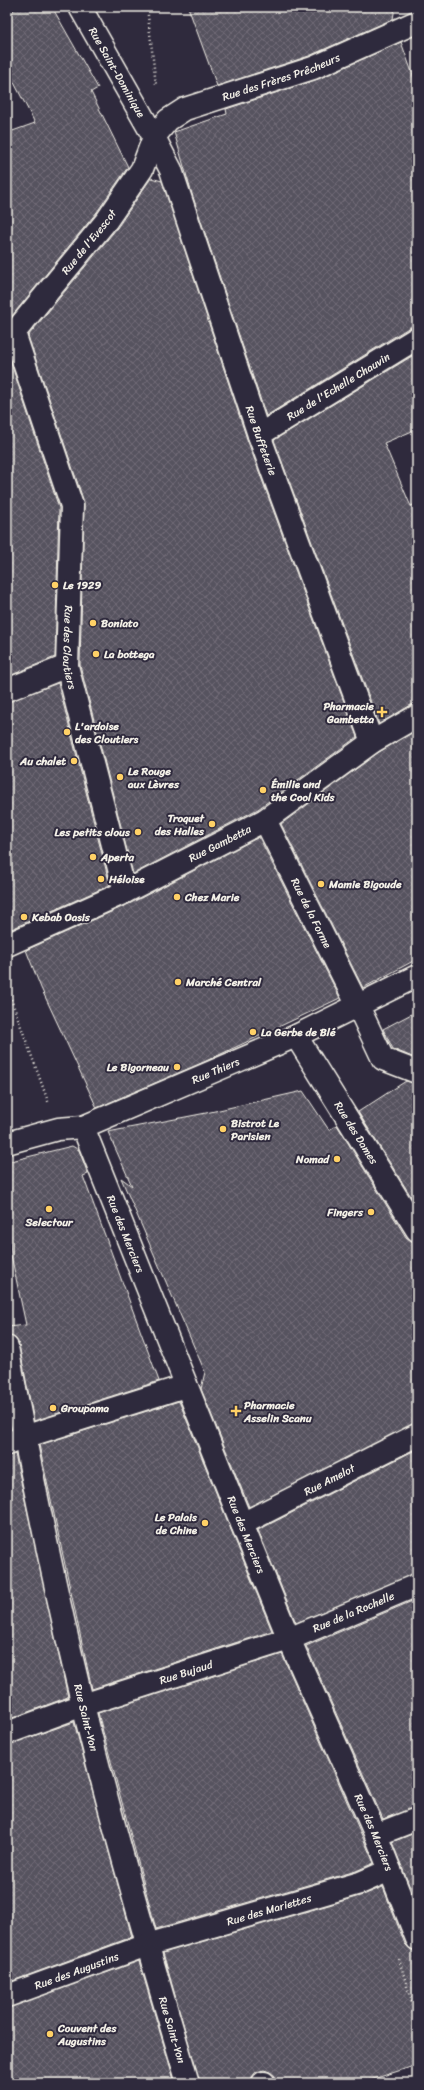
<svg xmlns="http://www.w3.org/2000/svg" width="424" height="2090" viewBox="0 0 424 2090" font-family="Sriracha,sans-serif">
	<defs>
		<pattern id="building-cross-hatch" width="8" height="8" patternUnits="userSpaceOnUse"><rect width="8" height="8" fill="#56525f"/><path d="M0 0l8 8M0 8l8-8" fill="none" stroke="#6f6b76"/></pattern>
	</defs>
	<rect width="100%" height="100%" fill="#2f2a3d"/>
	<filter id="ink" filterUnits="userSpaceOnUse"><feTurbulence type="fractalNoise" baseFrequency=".025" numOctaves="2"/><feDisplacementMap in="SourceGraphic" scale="8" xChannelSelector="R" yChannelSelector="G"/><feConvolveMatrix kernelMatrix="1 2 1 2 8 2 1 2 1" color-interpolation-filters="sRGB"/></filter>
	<g filter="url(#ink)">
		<path fill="url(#building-cross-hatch)" stroke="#f4f1e8" d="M18 7H52L98 88 91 92 128 167 97 212 7 322V133L35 123 7 69V15Z
			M188 7H395L393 19 309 56 217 86Z
			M401 42 417 86V326L410 327 266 416 191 191 174 132 227 114 226 109 318 79Z
			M151 178 162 181 247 439 357 737 258 809 133 874 80 665 84 502 28 336 117 228Z
			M7 351 59 508 55 657 7 677Z
			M417 353V429L384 443 409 502 411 506 417 503V704L411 705 379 724 274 440Z
			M58 683 110 885 7 931V702Z
			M417 730V959L363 988 281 824 379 752Z
			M259 837 340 998 204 1062 97 1108 41 988 26 950 131 903Z
			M417 1011V1059L393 1049 383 1029Z
			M406 1081 417 1084V1206L358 1112Z
			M303 1091 329 1130 337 1125 406 1237 411 1241 417 1242V1423L249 1507 201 1389 205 1372 121 1178 132 1186 108 1132 206 1113Z
			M72 1146 79 1150 88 1174 83 1176 159 1381 34 1421 19 1345 16 1339 7 1335V1327L26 1325 11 1255 9 1230 7 1231V1162Z
			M179 1401 272 1631 92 1689 39 1445Z
			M417 1449V1573L296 1623 258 1530Z
			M15 1454 68 1697 7 1720V1456Z
			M417 1599V1807L383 1819 306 1646Z
			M282 1654 374 1863 356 1871 156 1929 98 1713Z
			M74 1722 132 1937 7 1983V1745Z
			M417 1832V1905L392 1842Z
			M383 1887 405 1944 410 1949 417 1951V2065L361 2083H276L275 2076 270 2072 264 2070 256 2072 252 2077 251 2083H200L163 1953 363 1895Z
			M139 1961 175 2083H7V2008Z"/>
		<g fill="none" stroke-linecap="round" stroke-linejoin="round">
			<g stroke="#f4f1e8" stroke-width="25">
				<g id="pedestrian">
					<path id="s1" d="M265 820 358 1006"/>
					<path id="s2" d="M7 945 125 892 265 820 372 742 417 716"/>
					<path id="s3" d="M7 1347C30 1467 54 1587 83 1705 114 1832 151 1958 188 2083"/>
					<path d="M24 1437 185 1386"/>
					<path id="s4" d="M83 1705 289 1639"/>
					<path d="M376 1835 417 1819"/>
					<path id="s5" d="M147 1945 360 1883 390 1870"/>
					<path d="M263 2083H264"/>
				</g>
			</g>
			<g stroke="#f4f1e8" stroke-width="25">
				<g id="minor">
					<path id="s6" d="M80 7 154 137 171 170 259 435 372 742"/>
					<path id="s7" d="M14 333 72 506 67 666 125 892"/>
					<path id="s8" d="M7 337 14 333 107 220 142 169 154 137 168 120 185 109 313 68 414 23"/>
					<path id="s9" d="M259 435 417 338"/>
					<path d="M7 690 67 666"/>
					<path d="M358 1006 383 1059 417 1072"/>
					<path id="s10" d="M296 1036 417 1230"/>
					<path id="s11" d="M83 1127 242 1524 289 1639 376 1835 417 1939"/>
					<path id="s12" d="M7 1143 58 1129 83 1127 296 1036 417 976"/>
					<path d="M7 1444 24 1437"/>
					<path id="s13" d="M242 1524 417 1435"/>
					<path id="s14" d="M289 1639 417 1585"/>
					<path d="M7 1733 83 1705"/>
					<path id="s15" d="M7 1996 147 1945"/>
				</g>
			</g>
			<path stroke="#f4f1e8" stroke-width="2.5" stroke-dasharray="1 3" stroke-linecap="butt" d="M147 7 156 85
				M7 988 49 1104
				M399 1959 417 2020"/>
			<use href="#pedestrian" stroke="#2f2a3d" stroke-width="22"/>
			<use href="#minor" stroke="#2f2a3d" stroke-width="22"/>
		</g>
	</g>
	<g fill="#ffd166" stroke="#2f2a3d" stroke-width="1.5">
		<circle cx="55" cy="585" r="4"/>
		<circle cx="93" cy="623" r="4"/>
		<circle cx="96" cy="654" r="4"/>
		<path d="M380 706h4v4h4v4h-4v4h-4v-4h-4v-4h4z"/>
		<circle cx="67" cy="732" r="4"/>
		<circle cx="74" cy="761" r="4"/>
		<circle cx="120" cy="777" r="4"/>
		<circle cx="263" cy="790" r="4"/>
		<circle cx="212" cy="824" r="4"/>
		<circle cx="138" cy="832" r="4"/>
		<circle cx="93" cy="857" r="4"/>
		<circle cx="101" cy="879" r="4"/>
		<circle cx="321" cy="884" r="4"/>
		<circle cx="177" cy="897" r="4"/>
		<circle cx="24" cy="917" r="4"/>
		<circle cx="178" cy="982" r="4"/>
		<circle cx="253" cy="1032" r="4"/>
		<circle cx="177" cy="1067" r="4"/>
		<circle cx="223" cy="1129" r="4"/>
		<circle cx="337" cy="1159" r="4"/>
		<circle cx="49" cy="1209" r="4"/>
		<circle cx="371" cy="1212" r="4"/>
		<circle cx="53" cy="1408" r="4"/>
		<path d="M234 1405h4v4h4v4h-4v4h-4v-4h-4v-4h4z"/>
		<circle cx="205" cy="1523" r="4"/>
		<circle cx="50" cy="2034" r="4"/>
	</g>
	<g text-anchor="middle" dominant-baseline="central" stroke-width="4" stroke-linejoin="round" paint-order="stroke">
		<g font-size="11" fill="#f4f1e8" stroke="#2f2a3d">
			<text stroke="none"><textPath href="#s6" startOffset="75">Rue Saint-Dominique</textPath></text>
			<text stroke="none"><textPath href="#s8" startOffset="394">Rue des Frères Prêcheurs</textPath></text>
			<text stroke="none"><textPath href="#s8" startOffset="126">Rue de l'Evescot</textPath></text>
			<text stroke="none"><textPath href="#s9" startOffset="93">Rue de l'Echelle Chauvin</textPath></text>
			<text stroke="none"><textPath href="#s6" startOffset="472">Rue Buffeterie</textPath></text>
			<text stroke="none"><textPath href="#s7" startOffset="324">Rue des Cloutiers</textPath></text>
			<text stroke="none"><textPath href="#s2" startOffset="236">Rue Gambetta</textPath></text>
			<text stroke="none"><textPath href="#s1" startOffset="104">Rue de la Forme</textPath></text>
			<text stroke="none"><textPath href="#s12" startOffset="222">Rue Thiers</textPath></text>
			<text stroke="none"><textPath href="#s10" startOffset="114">Rue des Dames</textPath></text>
			<text stroke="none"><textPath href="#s11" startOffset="115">Rue des Merciers</textPath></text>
			<text stroke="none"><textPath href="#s13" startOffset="98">Rue Amelot</textPath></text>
			<text stroke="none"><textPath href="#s11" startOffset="439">Rue des Merciers</textPath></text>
			<text stroke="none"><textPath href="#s14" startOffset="70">Rue de la Rochelle</textPath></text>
			<text stroke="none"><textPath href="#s4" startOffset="108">Rue Bujaud</textPath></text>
			<text stroke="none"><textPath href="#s3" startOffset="379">Rue Saint-Yon</textPath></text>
			<text stroke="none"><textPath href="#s11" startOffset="763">Rue des Merciers</textPath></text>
			<text stroke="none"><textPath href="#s5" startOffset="127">Rue des Mariettes</textPath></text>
			<text stroke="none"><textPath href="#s15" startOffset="74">Rue des Augustins</textPath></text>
			<text stroke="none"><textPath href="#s3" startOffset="703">Rue Saint-Yon</textPath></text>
		</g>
		<g font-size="11" font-weight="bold" fill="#f4f1e8" stroke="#2f2a3d" text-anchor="start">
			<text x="63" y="585">Le 1929</text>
			<text x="101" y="623">Boniato</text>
			<text x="104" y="654">La bottega</text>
			<text x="374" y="706" text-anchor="end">Pharmacie<tspan x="374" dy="13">Gambetta</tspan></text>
			<text x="75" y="726">L'ardoise<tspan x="75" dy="13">des Cloutiers</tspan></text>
			<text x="66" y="761" text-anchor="end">Au chalet</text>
			<text x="128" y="771">Le Rouge<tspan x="128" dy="13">aux Lèvres</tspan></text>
			<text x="271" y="784">Émilie and<tspan x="271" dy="13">the Cool Kids</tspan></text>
			<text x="204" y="818" text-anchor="end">Troquet<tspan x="204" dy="13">des Halles</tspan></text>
			<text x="130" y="832" text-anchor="end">Les petits clous</text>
			<text x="101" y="857">Aperta</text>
			<text x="109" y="879">Héloise</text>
			<text x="329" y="884">Mamie Bigoude</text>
			<text x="185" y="897">Chez Marie</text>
			<text x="32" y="917">Kebab Oasis</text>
			<text x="186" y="982">Marché Central</text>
			<text x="261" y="1032">La Gerbe de Blé</text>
			<text x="169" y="1067" text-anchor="end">Le Bigorneau</text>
			<text x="231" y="1123">Bistrot Le<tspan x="231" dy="13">Parisien</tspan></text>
			<text x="329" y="1159" text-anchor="end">Nomad</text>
			<text x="363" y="1212" text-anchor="end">Fingers</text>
			<text x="49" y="1222" text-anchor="middle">Selectour</text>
			<text x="244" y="1405">Pharmacie<tspan x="244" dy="13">Asselin Scanu</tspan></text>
			<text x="61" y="1408">Groupama</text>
			<text x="197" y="1517" text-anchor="end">Le Palais<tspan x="197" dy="13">de Chine</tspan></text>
			<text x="58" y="2028">Couvent des<tspan x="58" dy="13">Augustins</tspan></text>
		</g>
	</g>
	<rect width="424" height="2090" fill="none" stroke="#2f2a3d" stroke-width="24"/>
	<rect x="12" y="12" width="400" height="2066" fill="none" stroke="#f4f1e8" stroke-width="1.5" filter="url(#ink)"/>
</svg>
